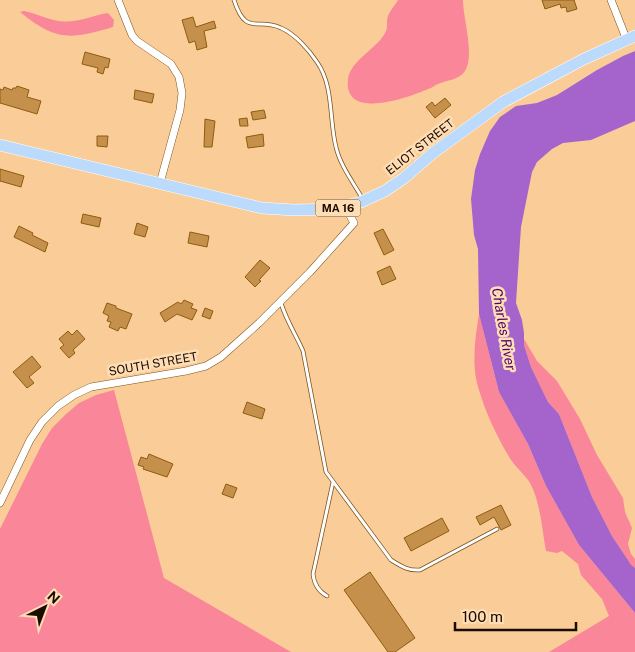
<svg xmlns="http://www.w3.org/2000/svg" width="635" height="652" viewBox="0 0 635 652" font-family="'Public Sans',sans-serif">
	<rect width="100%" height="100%" fill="#facd98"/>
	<path fill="#fa8699" d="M398 0H463C463 19 475 55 465 71 459 80 447 80 438 84 435 85 432 88 428 89 408 98 343 121 348 79 351 59 378 49 386 31 388 27 386 21 388 16 390 11 395 5 398 0Z
		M24 11C35 13 44 18 54 20 73 25 90 16 108 13L114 20 113 27C70 40 56 41 20 12Z
		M479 314 499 392 528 444 546 486 579 545 635 613V652H549L609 616 602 599 581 575 578 564 562 551 557 553 546 551C542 530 541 507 532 487 528 477 517 469 511 460 498 439 486 414 479 390 471 367 475 338 479 314Z
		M524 339 537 361 557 381 580 419 597 455 623 498 625 512 632 528 628 544 631 554 635 559V568L631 566 612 536 592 497 559 414 548 402 531 367 524 345Z
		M114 390 164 578 291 652H0V529L42 444 52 428 65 415 79 403 96 395Z"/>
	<path fill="#a464cc" d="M635 51V121L591 140 563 143 552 149 537 162 532 172 521 227 516 303 522 320 524 333V345L531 367 548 402 559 414 592 497 612 536 631 565 635 568V613L579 545 546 486 528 444 499 392 479 314 478 249 474 235 471 199 475 170 480 154 490 131 500 117 516 106 537 103 557 95 597 70 623 56Z"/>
	<path fill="#c5904c" stroke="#8e5c0d" d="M542 0H574L577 9 567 12 566 7 561 8 560 4 545 9Z
		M193 17 196 27 214 21 216 28 204 31 207 47 197 50 195 41 189 43 182 20Z
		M85 52 110 59 108 68 105 67 103 74 97 72 98 68 82 64Z
		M17 86 29 90 27 97 41 101 37 114 0 103V89L3 90 4 87 12 90 13 88H16Z
		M135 90 154 94 152 103 134 99Z
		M445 98 451 105 435 118 426 107 432 102 435 106Z
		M264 110 266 118 253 120 251 112Z
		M247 118 248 126H240L239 119Z
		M205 119 215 121 212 147H204Z
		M263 134 264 146 248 148 246 137Z
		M97 136H108L107 147 97 146Z
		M0 169 24 176 21 187 0 181Z
		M83 214 101 218 99 227 81 223Z
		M137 223 148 227 145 237 134 234Z
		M19 226 33 233 32 235 48 243 45 252 14 237Z
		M383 229 394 250 384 255 374 233Z
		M190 232 209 236 207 247 188 243Z
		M260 260 270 268 259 280 261 281 255 287 245 277Z
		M390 266 396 279 382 285 377 272Z
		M184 300 193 304 191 308 197 310 192 320 177 314 165 322 160 313 178 302 181 304Z
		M107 303 116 306V308L132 314 126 329 120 327 118 331 109 327 111 322 107 321 109 316 103 313Z
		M205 308 213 311 210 319 202 316Z
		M77 330 85 339 73 350 75 353 69 358 60 348 64 345 59 339 68 331 72 335Z
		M32 356 41 367 29 377 34 383 27 388 13 372Z
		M247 402 265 409 262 419 243 413Z
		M149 454 173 464 167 477 143 469 144 467 138 465 141 457 147 459Z
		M226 484 237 488 233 498 222 494Z
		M501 505 511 525 501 530 494 517 480 525 476 517Z
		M442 518 449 531 411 551 404 538Z
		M370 572 415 638 395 652H388L344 590Z"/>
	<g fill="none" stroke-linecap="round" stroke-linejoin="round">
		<g stroke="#79521d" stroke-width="4.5">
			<path id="lane" d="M234 0C246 37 257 17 281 28 295 34 309 50 317 62 334 86 329 120 336 147 340 165 353 182 362 198
				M281 303C286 320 296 335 303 351L326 472 391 560C401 566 408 571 420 570L497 529
				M327 596C318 591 314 584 313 574L333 482"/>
		</g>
		<g stroke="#79521d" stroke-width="8">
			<path id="street" d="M118 0 132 35 137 41 171 64 179 77 182 93 180 110 160 183
				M611 0 626 38
				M0 503 30 440 42 422 58 406 74 395 91 387 186 371 206 366 221 357 259 323 310 272 354 223 345 206"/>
		</g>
		<g stroke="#fff" stroke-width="12">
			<path id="primary" d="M0 145 262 208 294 210 334 209 361 202 385 191 404 178 433 153 503 102 584 59 635 36"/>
		</g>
		<use href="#lane" stroke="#fff" stroke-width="3"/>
		<use href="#street" stroke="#fff" stroke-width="7"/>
		<use href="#primary" stroke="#bbdafc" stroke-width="11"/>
	</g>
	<g text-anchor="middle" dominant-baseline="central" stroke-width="5" stroke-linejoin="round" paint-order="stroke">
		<rect fill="#ffddb5" stroke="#5f4b36" stroke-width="1" x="315.5" y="199.5" width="45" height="17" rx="4"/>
		<g font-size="11" font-weight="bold" fill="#1b0c00">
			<text x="338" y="208">MA 16</text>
		</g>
		<g font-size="12" fill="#1b0c00" stroke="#ffddb5">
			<text transform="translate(420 147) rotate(-38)">ELIOT STREET</text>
			<text transform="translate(153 364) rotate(-10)">SOUTH STREET</text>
		</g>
		<g font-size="14" font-style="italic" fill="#4a0469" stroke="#ffddb5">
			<text transform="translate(504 329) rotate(80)">Charles River</text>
		</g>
	</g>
	<g transform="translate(45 607) rotate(42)" stroke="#ffddb5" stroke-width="4" paint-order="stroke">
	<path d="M0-4L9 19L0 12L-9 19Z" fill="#1b0c00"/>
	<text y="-8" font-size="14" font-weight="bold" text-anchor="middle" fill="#1b0c00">N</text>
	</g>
	<path d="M455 622v8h121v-8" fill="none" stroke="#1b0c00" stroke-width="2.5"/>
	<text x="462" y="622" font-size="15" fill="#1b0c00" stroke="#ffddb5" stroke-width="4" paint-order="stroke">100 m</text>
</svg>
